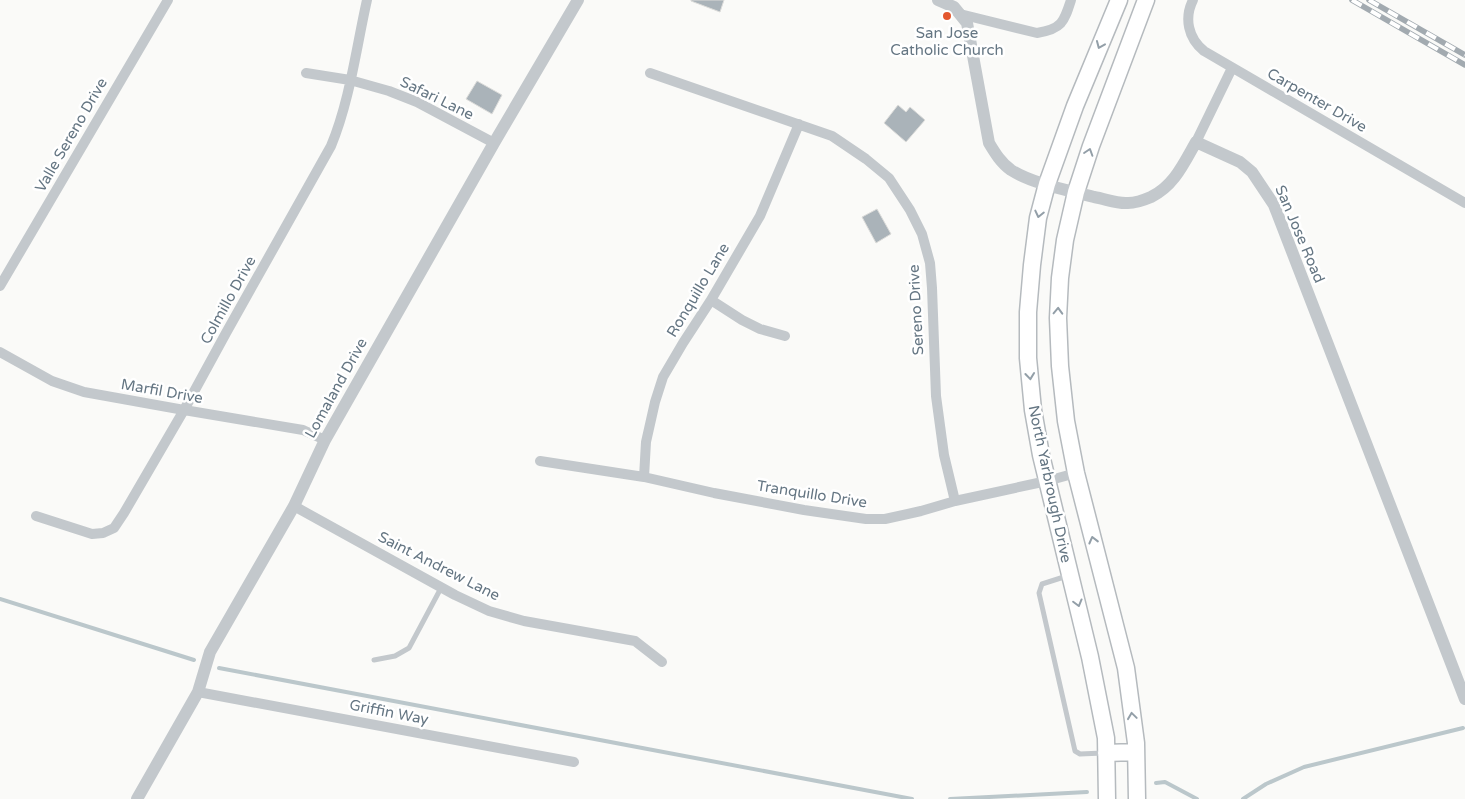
<svg xmlns="http://www.w3.org/2000/svg" width="1465" height="799" viewBox="0 0 1465 799" font-family="'Varela Round',sans-serif">
	<rect width="100%" height="100%" fill="#fafaf8"/>
	<g fill="none" stroke-linecap="round" stroke-linejoin="round">
		<path stroke="#bbc7cb" stroke-width="4" d="M0 599 194 660
			M219 668 912 799
			M1156 783 1165 782 1197 799
			M950 799 1087 792
			M1243 799 1266 784 1304 767 1463 728"/>
	</g>
	<path fill="#aab3b9" stroke="#dcdcda" d="M691 0H724L720 12 691 1Z
		M477 81 502 95 492 114 466 99Z
		M898 105 906 112 910 107 925 120 906 142 884 123Z
		M877 209 891 234 876 243 862 217Z"/>
	<g fill="none" stroke-linecap="round" stroke-linejoin="round">
		<g stroke="#b5babe" stroke-width="19">
			<path id="primary" d="M1106 753 1136 752
				M1107 799 1106 738 1090 657 1041 455 1033 410 1028 358V312L1032 265 1038 218 1047 184 1075 106 1119 0
				M1137 799 1136 743 1126 668 1076 473 1066 421 1060 366 1058 318 1060 278 1065 240 1076 192 1091 146 1146 0"/>
		</g>
		<path stroke="#c3c8cc" stroke-width="5" d="M1067 576 1042 584 1039 593 1075 751 1080 754 1103 753
			M374 660 395 656 409 648 441 588"/>
		<path stroke="#c3c8cc" stroke-width="10" d="M1193 0C1184 18 1188 38 1204 51L1465 203
			M960 14 1037 33C1062 29 1064 22 1071 0
			M306 73 350 80 389 91 417 102 494 143
			M650 73 832 136 866 159 889 178 910 210 922 234 930 263 932 288 936 396 944 455 955 501
			M1196 142 1232 68
			M0 286 168 0
			M711 300 742 320 760 329 785 336
			M0 352 52 381 84 392 184 410 303 430 325 440
			M540 461 644 477 714 493 804 510 866 519H885L921 511 955 501 1047 481 1076 473
			M644 477 646 442 655 402 663 377 683 343 711 300 760 216 799 124
			M294 506 455 595 489 611 524 621 635 641 662 662
			M36 516 92 534 103 533 114 528 124 513 184 410 226 333 331 146C350 100 356 49 367 0
			M198 692 574 762"/>
		<path stroke="#c3c8cc" stroke-width="12" d="M938 0 954 7 967 23 989 143C995 153 1001 163 1011 170 1033 184 1068 190 1094 197 1106 199 1117 204 1128 203 1136 203 1144 200 1151 197 1174 186 1184 163 1196 142L1240 162 1252 172 1274 205 1465 699
			M137 799 198 692 210 652 294 506 325 440 494 143 578 0"/>
		<use href="#primary" stroke="#fff" stroke-width="16"/>
		<g stroke="#a2aab0" stroke-width="5.5">
			<path id="rail" d="M1352 0 1465 65
				M1369 0 1465 55"/>
		</g>
		<use href="#rail" stroke="#fff" stroke-width="4" stroke-dasharray="11" stroke-linecap="butt"/>
	</g>
	<defs><path id="oneway-chevron" d="M-2-3.5L2.5 0L-2 3.5" fill="none" stroke-width="1.6" stroke-linecap="round" stroke-linejoin="round" transform="scale(1.25)"/></defs>
	<g stroke="#939fa8">
		<use href="#oneway-chevron" transform="translate(1100 45) rotate(113)"/>
		<use href="#oneway-chevron" transform="translate(1089 152) rotate(-72)"/>
		<use href="#oneway-chevron" transform="translate(1039 214) rotate(103)"/>
		<use href="#oneway-chevron" transform="translate(1058 311) rotate(-88)"/>
		<use href="#oneway-chevron" transform="translate(1030 376) rotate(84)"/>
		<use href="#oneway-chevron" transform="translate(1093 540) rotate(-104)"/>
		<use href="#oneway-chevron" transform="translate(1078 603) rotate(75)"/>
		<use href="#oneway-chevron" transform="translate(1132 716) rotate(-98)"/>
	</g>
	<circle fill="#e4572e" stroke="#fff" stroke-width="2" cx="947" cy="16" r="5"/>
	<g text-anchor="middle" dominant-baseline="central" stroke-width="5" stroke-linejoin="round" paint-order="stroke">
		<g font-size="15" fill="#657683" stroke="#fff">
			<text x="947" y="33">San Jose<tspan x="947" dy="17">Catholic Church</tspan></text>
		</g>
		<g font-size="15" fill="#657683" stroke="#fff">
			<text transform="translate(437 98) rotate(26)">Safari Lane</text>
			<text transform="translate(1317 100) rotate(30)">Carpenter Drive</text>
			<text transform="translate(71 135) rotate(-60)">Valle Sereno Drive</text>
			<text transform="translate(1300 234) rotate(67)">San Jose Road</text>
			<text transform="translate(698 290) rotate(-59)">Ronquillo Lane</text>
			<text transform="translate(228 300) rotate(-61)">Colmillo Drive</text>
			<text transform="translate(916 310) rotate(-93)">Sereno Drive</text>
			<text transform="translate(336 388) rotate(-61)">Lomaland Drive</text>
			<text transform="translate(162 391) rotate(10)">Marfil Drive</text>
			<text transform="translate(1050 484) rotate(78)">North Yarbrough Drive</text>
			<text transform="translate(812 494) rotate(9)">Tranquillo Drive</text>
			<text transform="translate(439 566) rotate(27)">Saint Andrew Lane</text>
			<text transform="translate(389 712) rotate(11)">Griffin Way</text>
		</g>
	</g>
</svg>
